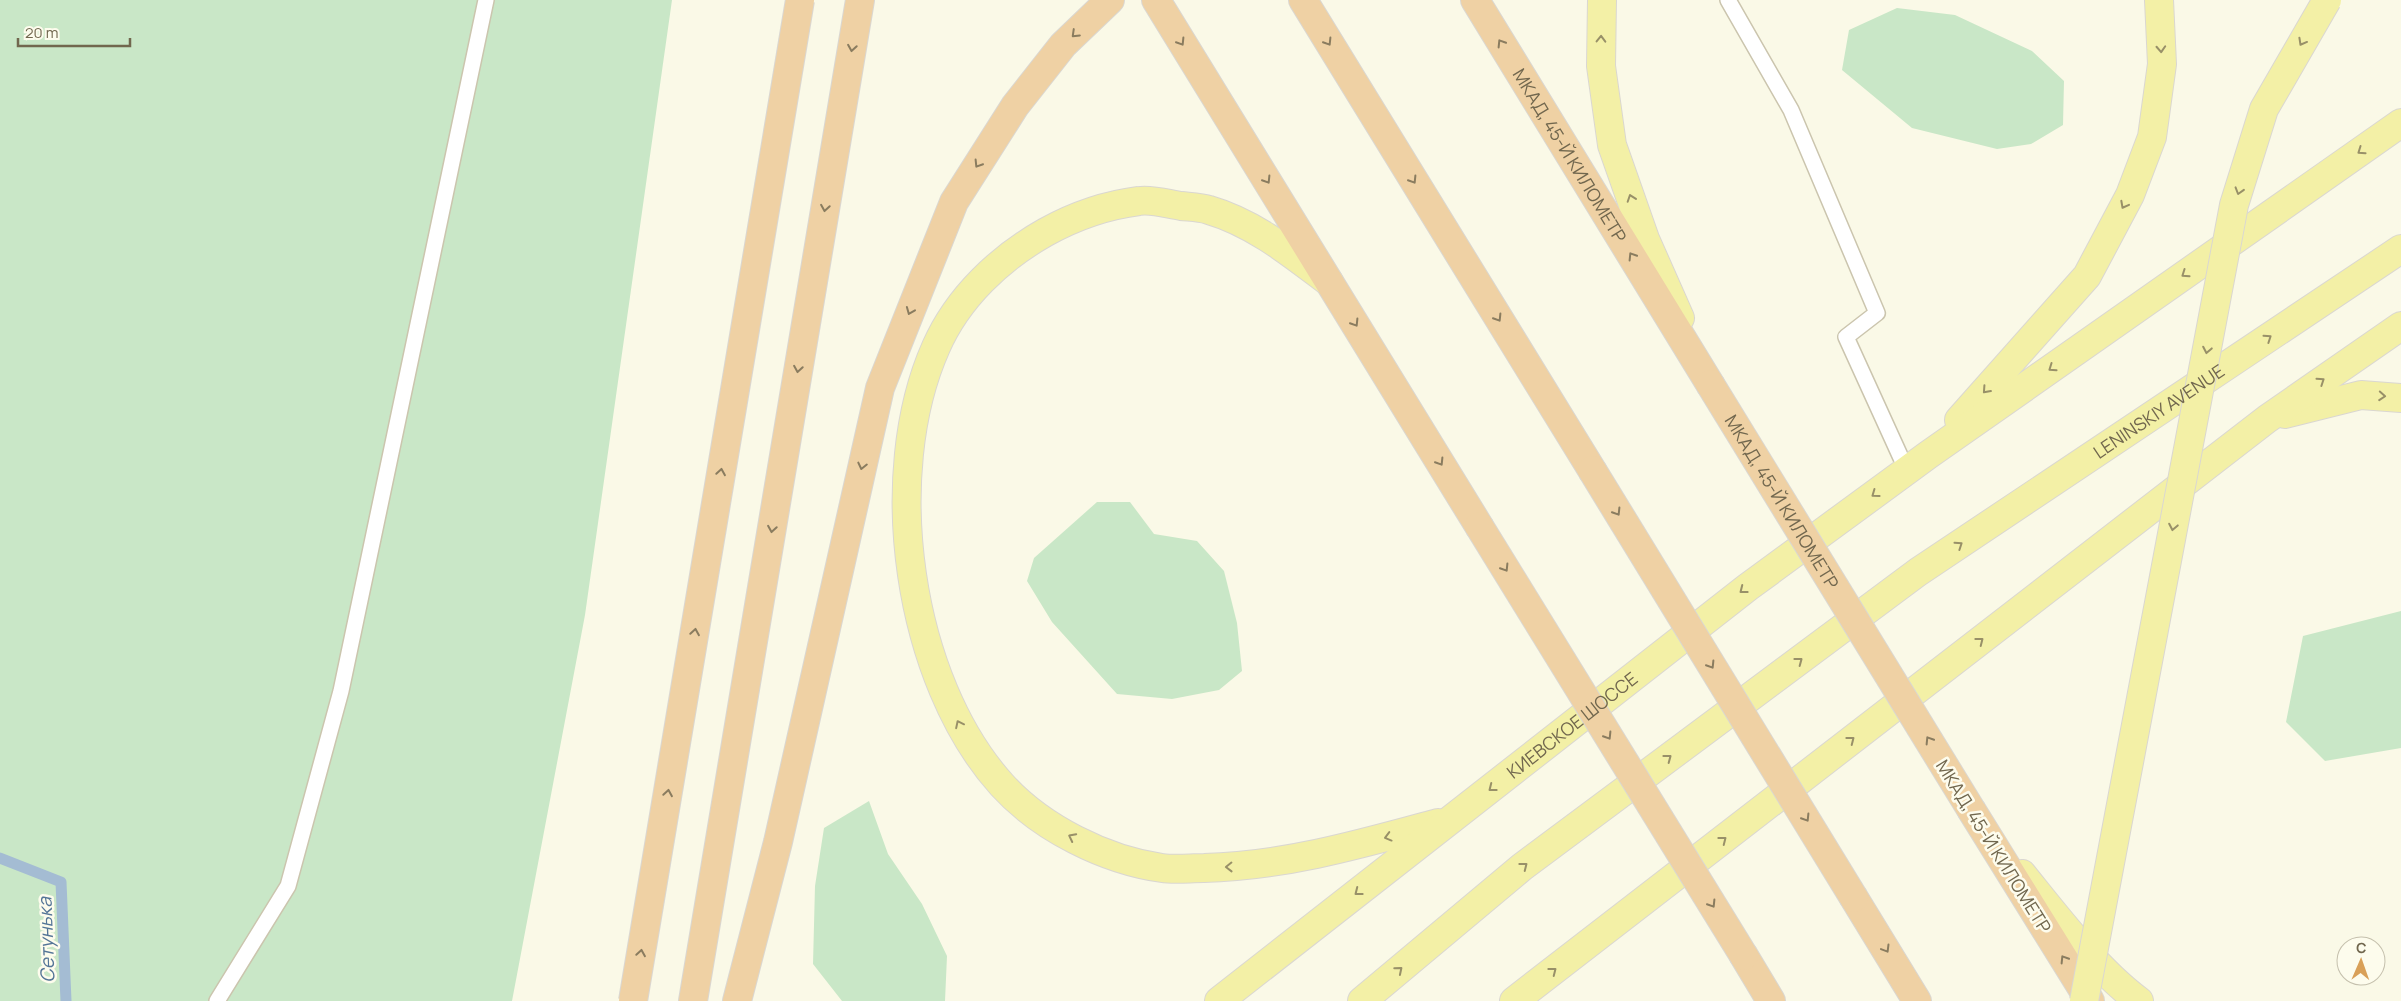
<svg xmlns="http://www.w3.org/2000/svg" width="2401" height="1001" viewBox="0 0 2401 1001" font-family="Manrope,sans-serif">
	<rect width="100%" height="100%" fill="#faf9e7"/>
	<path fill="#c9e7c7" d="M0 0H672L585 615 512 1001H0Z
		M1897 8 1955 15 2032 51 2064 81 2063 125 2031 144 1997 149 1912 128 1842 70 1849 30Z
		M1097 502H1130L1154 534 1197 541 1224 571 1237 623 1242 671 1219 690 1172 699 1117 694 1052 622 1027 581 1034 558Z
		M2401 611V748L2325 761 2286 722 2303 636Z
		M869 801 888 854 922 904 947 956 945 1001H842L813 964 815 886 824 828Z"/>
	<g fill="none" stroke-linecap="round" stroke-linejoin="round">
		<path stroke="#a4bcd3" stroke-width="11" d="M0 858 61 882 66 1001"/>
		<g stroke="#cbc5ae" stroke-width="18">
			<path id="lane" d="M1728 0 1791 110 1877 313 1846 337 1907 471
				M217 1001 288 886 341 691 486 0"/>
		</g>
		<g stroke="#dad7d1" stroke-width="30">
			<g id="primary">
				<path d="M1602 0 1601 66 1612 145 1645 239 1680 318"/>
				<path d="M1329 282C1292 254 1254 223 1209 210 1200 207 1190 207 1181 206 1168 204 1152 199 1139 201 1107 205 1075 216 1046 232 1000 258 958 297 936 347 879 475 907 680 1002 785 1041 828 1105 860 1162 868 1175 870 1190 868 1204 868 1285 866 1361 844 1438 823"/>
				<path d="M2285 414 2361 395 2401 398"/>
				<path d="M1959 420 2087 276 2130 195 2152 137 2162 64 2159 0"/>
				<path d="M2022 874C2056 916 2096 969 2139 1001"/>
				<path id="s1" d="M1219 1001 1748 587 1928 455 2401 123"/>
				<path id="s2" d="M1362 1001 1522 867 1918 572 2401 249"/>
				<path d="M1514 1001 2267 419 2401 326"/>
			</g>
		</g>
		<g stroke="#dad7d1" stroke-width="30">
			<g id="highway">
				<path d="M1156 0 1479 526"/>
				<path d="M1303 0 1592 470"/>
				<path id="s3" d="M1475 0 1710 384"/>
				<path d="M1972 811 2090 1001"/>
				<path d="M1854 898 1917 1001"/>
				<path d="M1744 956 1771 1001"/>
				<path d="M693 1001 860 0"/>
				<path d="M737 1001 778 842 880 388 954 202 1015 106 1063 45 1110 0"/>
			</g>
		</g>
		<use href="#lane" stroke="#fff" stroke-width="15"/>
		<use href="#primary" stroke="#f3f0a6" stroke-width="28"/>
		<use href="#highway" stroke="#efd1a4" stroke-width="28"/>
		<g stroke="#dad7d1" stroke-width="30" stroke-linecap="butt">
			<path id="primary-bridge" d="M2084 1001 2234 205 2264 109 2327 0"/>
		</g>
		<g stroke="#dad7d1" stroke-width="30" stroke-linecap="butt">
			<g id="highway-bridge">
				<path id="s4" d="M1710 384 1972 811"/>
				<path d="M1592 470 1854 898"/>
				<path d="M1479 526 1744 956"/>
				<path d="M633 1001 800 0"/>
			</g>
		</g>
		<use href="#primary-bridge" stroke="#f3f0a6" stroke-width="28"/>
		<use href="#highway-bridge" stroke="#efd1a4" stroke-width="28"/>
	</g>
	<defs><path id="oneway-chevron" d="M-2-3.5L2.5 0L-2 3.5" fill="none" stroke-width="1.6" stroke-linecap="round" stroke-linejoin="round" transform="scale(1.25)"/></defs>
	<g stroke="#8a7c5f">
		<use href="#oneway-chevron" transform="translate(1075 34) rotate(136)"/>
		<use href="#oneway-chevron" transform="translate(1181 42) rotate(58)"/>
		<use href="#oneway-chevron" transform="translate(1328 42) rotate(58)"/>
		<use href="#oneway-chevron" transform="translate(1501 43) rotate(-122)"/>
		<use href="#oneway-chevron" transform="translate(852 48) rotate(99)"/>
		<use href="#oneway-chevron" transform="translate(978 164) rotate(122)"/>
		<use href="#oneway-chevron" transform="translate(1267 180) rotate(58)"/>
		<use href="#oneway-chevron" transform="translate(1413 180) rotate(58)"/>
		<use href="#oneway-chevron" transform="translate(825 208) rotate(99)"/>
		<use href="#oneway-chevron" transform="translate(1632 256) rotate(-122)"/>
		<use href="#oneway-chevron" transform="translate(910 311) rotate(112)"/>
		<use href="#oneway-chevron" transform="translate(1498 318) rotate(58)"/>
		<use href="#oneway-chevron" transform="translate(1355 323) rotate(58)"/>
		<use href="#oneway-chevron" transform="translate(798 369) rotate(99)"/>
		<use href="#oneway-chevron" transform="translate(1440 462) rotate(58)"/>
		<use href="#oneway-chevron" transform="translate(862 466) rotate(103)"/>
		<use href="#oneway-chevron" transform="translate(721 472) rotate(-81)"/>
		<use href="#oneway-chevron" transform="translate(1617 512) rotate(58)"/>
		<use href="#oneway-chevron" transform="translate(772 529) rotate(99)"/>
		<use href="#oneway-chevron" transform="translate(1505 568) rotate(58)"/>
		<use href="#oneway-chevron" transform="translate(695 632) rotate(-81)"/>
		<use href="#oneway-chevron" transform="translate(1711 665) rotate(58)"/>
		<use href="#oneway-chevron" transform="translate(1608 736) rotate(58)"/>
		<use href="#oneway-chevron" transform="translate(1929 740) rotate(-122)"/>
		<use href="#oneway-chevron" transform="translate(668 793) rotate(-81)"/>
		<use href="#oneway-chevron" transform="translate(1806 818) rotate(58)"/>
		<use href="#oneway-chevron" transform="translate(1712 904) rotate(58)"/>
		<use href="#oneway-chevron" transform="translate(1886 949) rotate(59)"/>
		<use href="#oneway-chevron" transform="translate(641 953) rotate(-81)"/>
		<use href="#oneway-chevron" transform="translate(2064 959) rotate(-122)"/>
	</g>
	<g stroke="#989068">
		<use href="#oneway-chevron" transform="translate(1601 39) rotate(-89)"/>
		<use href="#oneway-chevron" transform="translate(2302 42) rotate(119)"/>
		<use href="#oneway-chevron" transform="translate(2161 49) rotate(87)"/>
		<use href="#oneway-chevron" transform="translate(2361 151) rotate(145)"/>
		<use href="#oneway-chevron" transform="translate(2239 191) rotate(107)"/>
		<use href="#oneway-chevron" transform="translate(1631 198) rotate(-109)"/>
		<use href="#oneway-chevron" transform="translate(2124 205) rotate(118)"/>
		<use href="#oneway-chevron" transform="translate(2185 274) rotate(145)"/>
		<use href="#oneway-chevron" transform="translate(2268 338) rotate(-34)"/>
		<use href="#oneway-chevron" transform="translate(2207 350) rotate(101)"/>
		<use href="#oneway-chevron" transform="translate(2052 368) rotate(145)"/>
		<use href="#oneway-chevron" transform="translate(2321 381) rotate(-34)"/>
		<use href="#oneway-chevron" transform="translate(1986 390) rotate(132)"/>
		<use href="#oneway-chevron" transform="translate(2382 396) rotate(4)"/>
		<use href="#oneway-chevron" transform="translate(1875 494) rotate(144)"/>
		<use href="#oneway-chevron" transform="translate(2173 527) rotate(101)"/>
		<use href="#oneway-chevron" transform="translate(1959 545) rotate(-34)"/>
		<use href="#oneway-chevron" transform="translate(1743 590) rotate(142)"/>
		<use href="#oneway-chevron" transform="translate(1980 641) rotate(-38)"/>
		<use href="#oneway-chevron" transform="translate(1799 661) rotate(-37)"/>
		<use href="#oneway-chevron" transform="translate(959 724) rotate(-116)"/>
		<use href="#oneway-chevron" transform="translate(1851 740) rotate(-38)"/>
		<use href="#oneway-chevron" transform="translate(1668 758) rotate(-37)"/>
		<use href="#oneway-chevron" transform="translate(1492 788) rotate(142)"/>
		<use href="#oneway-chevron" transform="translate(1072 837) rotate(-153)"/>
		<use href="#oneway-chevron" transform="translate(1388 837) rotate(165)"/>
		<use href="#oneway-chevron" transform="translate(1723 840) rotate(-38)"/>
		<use href="#oneway-chevron" transform="translate(1524 866) rotate(-38)"/>
		<use href="#oneway-chevron" transform="translate(1229 867) rotate(179)"/>
		<use href="#oneway-chevron" transform="translate(1358 892) rotate(142)"/>
		<use href="#oneway-chevron" transform="translate(1399 970) rotate(-40)"/>
		<use href="#oneway-chevron" transform="translate(1553 971) rotate(-38)"/>
	</g>
	<g text-anchor="middle" dominant-baseline="central" stroke-width="5" stroke-linejoin="round" paint-order="stroke">
		<g font-size="18" fill="#71674e" stroke="#fdfced">
			<text stroke="none"><textPath href="#s3" startOffset="182">МКАД, 45-Й КИЛОМЕТР</textPath></text>
			<text stroke="none"><textPath href="#s2" startOffset="992">LENINSKIY AVENUE</textPath></text>
			<text stroke="none"><textPath href="#s4" startOffset="138">МКАД, 45-Й КИЛОМЕТР</textPath></text>
			<text stroke="none"><textPath href="#s1" startOffset="448">КИЕВСКОЕ ШОССЕ</textPath></text>
			<text transform="translate(1994 846) rotate(58)">МКАД, 45-Й КИЛОМЕТР</text>
		</g>
		<g font-size="19" font-style="italic" fill="#547597" stroke="#fdfced">
			<text transform="translate(46 940) rotate(-92)">Сетунька</text>
		</g>
	</g>
	<g transform="translate(2361 961) rotate(2)"><circle r="24" fill="#fdfced" stroke="#c5c0ad"/>
	<path d="M0-4L9 19L0 12L-9 19Z" fill="#d9a058"/>
	<text y="-8" font-size="14" font-weight="bold" text-anchor="middle" fill="#71674e">С</text>
	</g>
	<path d="M18 38v8h112v-8" fill="none" stroke="#71674e" stroke-width="2.5"/>
	<text x="25" y="38" font-size="15" fill="#71674e" stroke="#fdfced" stroke-width="4" paint-order="stroke">20 m</text>
</svg>
